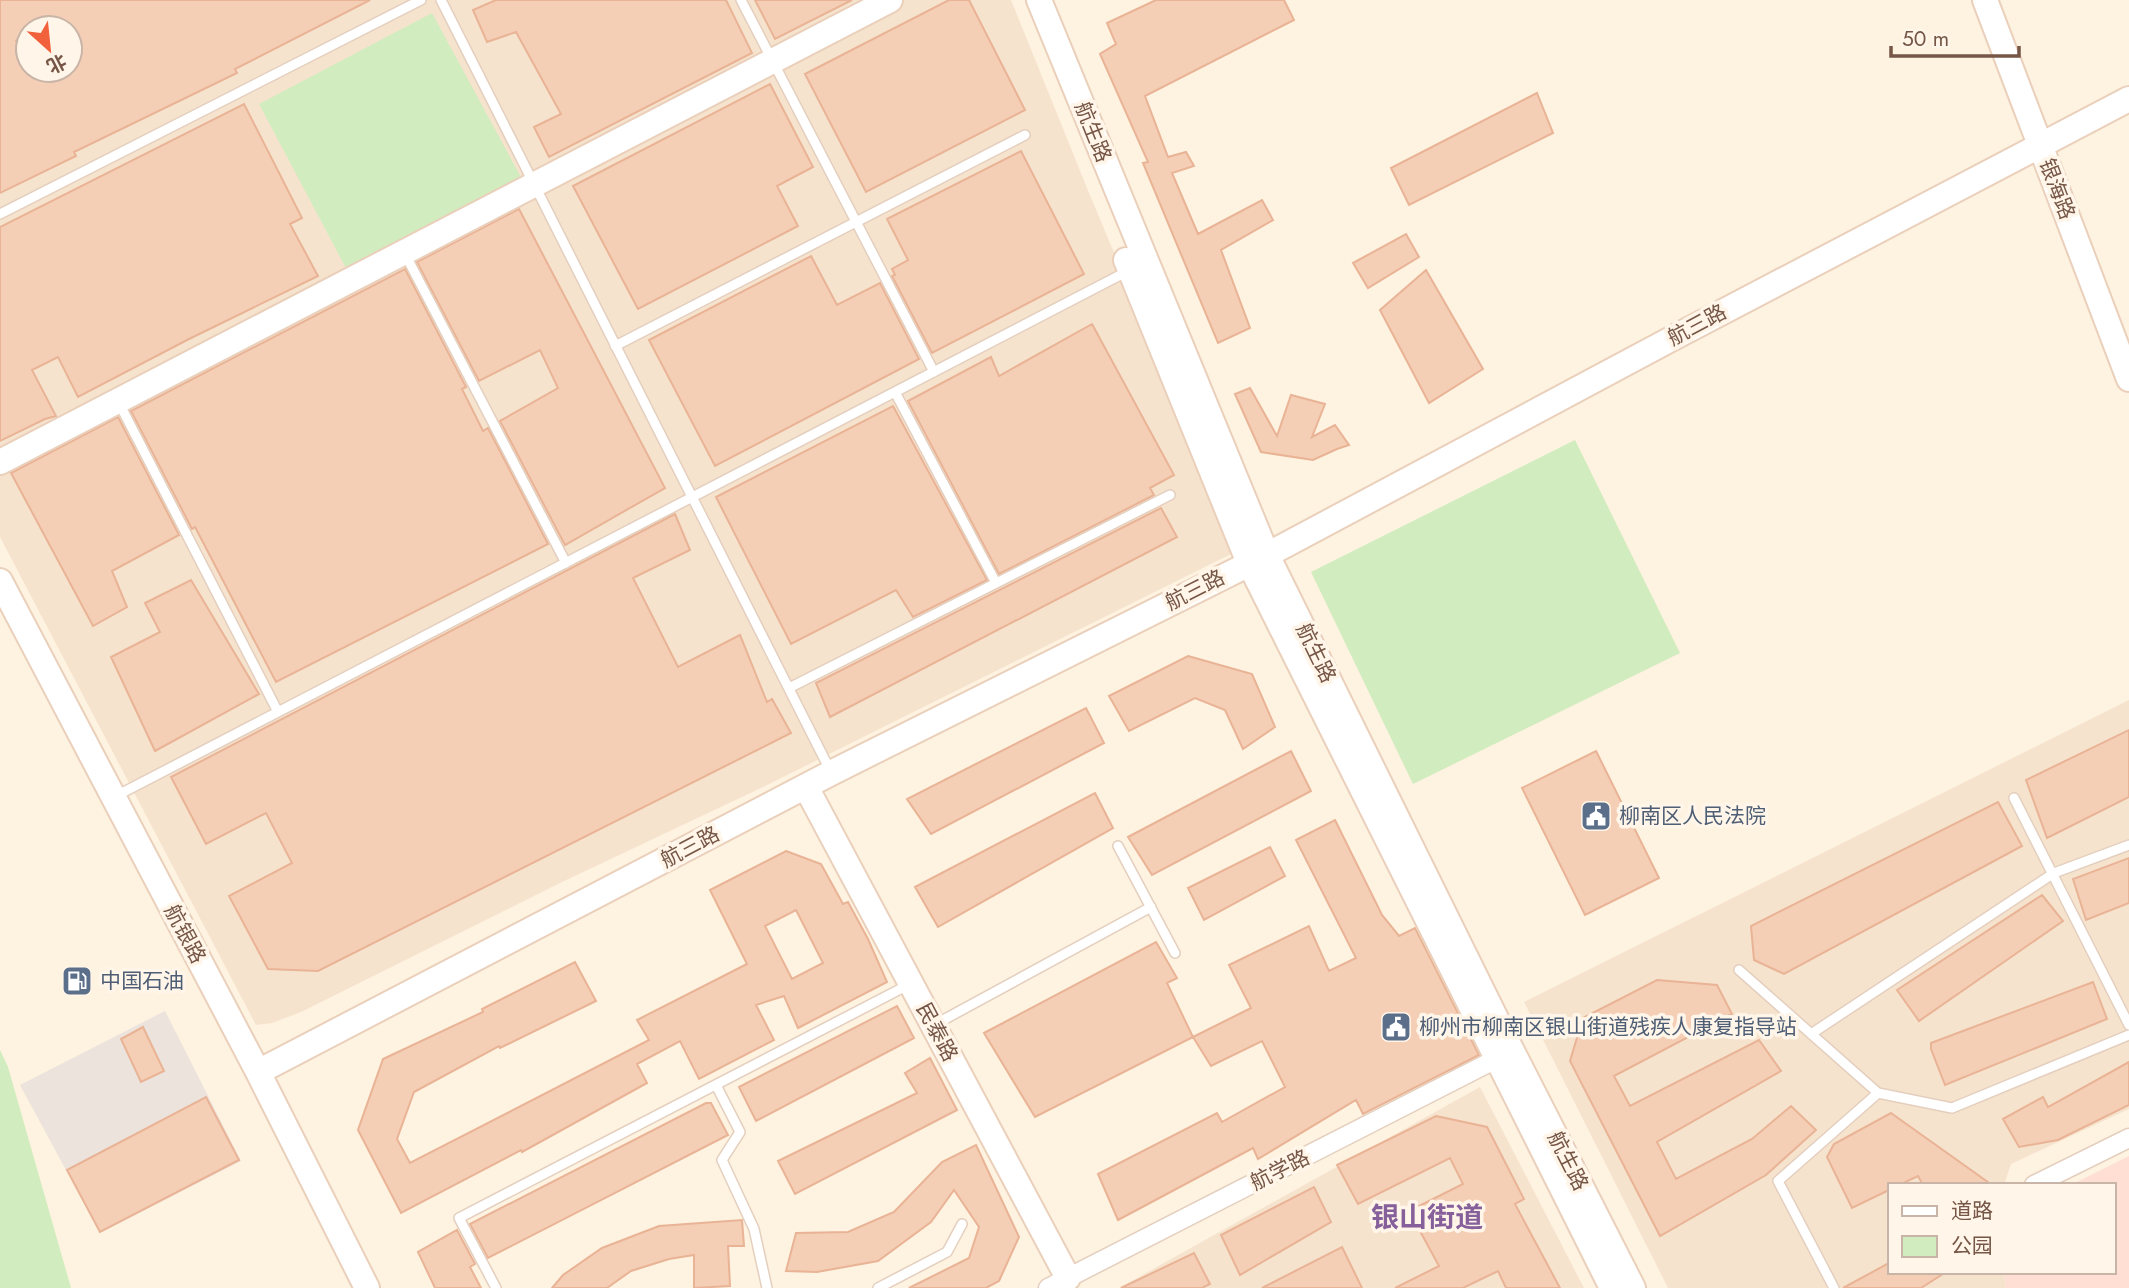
<svg xmlns="http://www.w3.org/2000/svg" width="2129" height="1288" viewBox="0 0 2129 1288" font-family="Jost,'Noto Sans SC',sans-serif">
	<rect width="100%" height="100%" fill="#fef2e0"/>
	<path fill="#f6e3ce" fill-rule="evenodd" d="M0 0H1011L1089 193 1239 550 761 788 562 882 301 1012 272 1023 256 1025 0 537ZM28 28H70V70H28Z
		M2129 700V1109L2011 1164 2004 1185H1889V1272H2004L2006 1288H1668L1524 1002Z
		M1480 1087 1584 1288H1119Z"/>
	<path fill="#ffdfd3" d="M2129 1156V1288H2006L2004 1272H2113V1185H2071Z"/>
	<path fill="#ece3dc" d="M165 1011 241 1161 100 1233 20 1085Z"/>
	<path fill="#d1ecbe" d="M432 13 523 181 348 272 259 104Z
		M1575 440 1680 653 1413 784 1311 572Z
		M0 1050 8 1067 71 1288H0Z"/>
	<path fill="#f5ceb6" stroke="#e9b395" stroke-width="2" fill-rule="evenodd" d="M0 0H370L235 69 237 73 74 152 76 156 0 193ZM28 28H70V70H28V64L16 41 28 34Z
		M496 0H726L752 53 549 157 534 127 561 114 516 32 487 42 473 10Z
		M755 0H852L775 39Z
		M949 0H969L1025 110 866 192 805 74Z
		M1156 0H1284L1294 20 1145 96 1168 157 1186 152 1194 166 1172 173 1198 234 1262 200 1273 220 1221 250 1250 328 1218 343 1143 163 1148 162 1100 54 1116 44 1107 23Z
		M770 84 813 167 777 186 798 226 638 309 573 186Z
		M1537 93 1553 133 1409 205 1391 168Z
		M244 104 302 218 290 224 318 276 189 339 78 397 58 357 32 370 56 416 45 419 0 441V227Z
		M1021 151 1084 274 932 353 892 276 895 275 892 269 908 260 887 219Z
		M519 209 665 488 565 545 500 421 558 388 540 350 479 381 417 262Z
		M1406 234 1419 257 1368 288 1353 263Z
		M811 256 837 305 880 283 919 359 715 466 649 340Z
		M405 269 466 387 462 389 483 431 488 428 548 544 276 682 195 527 192 529 131 411Z
		M1426 270 1483 369 1429 403 1380 310Z
		M1092 324 1174 475 1150 488 1154 495 999 574 908 401 991 357 999 376Z
		M1250 388 1277 436 1291 395 1325 404 1312 437 1335 425 1349 445 1337 449 1313 460 1261 452 1235 394Z
		M893 406 987 580 913 617 896 590 791 644 716 497Z
		M118 417 179 535 112 571 127 607 93 626 11 473Z
		M1161 508 1177 537 830 717 816 683Z
		M675 514 690 550 633 578 678 667 740 635 767 702 772 699 791 733 318 971 268 969 229 896 292 863 266 813 206 844 171 777Z
		M191 580 259 694 155 751 111 657 160 632 145 603Z
		M1188 656 1252 674 1275 727 1243 749 1225 710 1195 698 1129 731 1109 696Z
		M1086 708 1104 743 931 834 907 799Z
		M2129 730V797L2047 838 2026 780Z
		M1291 751 1311 791 1152 875 1128 837Z
		M1596 751 1659 878 1585 915 1522 788Z
		M1095 793 1113 828 938 927 915 887Z
		M1998 802 2022 846 1784 974 1754 960 1751 926Z
		M1335 820 1382 915 1399 936 1415 928 1479 1055 1363 1114 1356 1100 1258 1159 1253 1148 1118 1220 1098 1174 1217 1113 1222 1122 1285 1087 1262 1041 1211 1066 1193 1037 1251 1008 1229 965 1309 926 1329 971 1356 958 1296 840Z
		M1270 847 1285 876 1204 920 1188 888Z
		M786 851 821 864 843 904 848 902 868 939 887 982 798 1028 784 996 756 1005 774 1040 699 1079 680 1041 637 1064 647 1083 522 1152 521 1150 401 1213 358 1130 383 1059 483 1012 482 1009 575 962 596 1001 500 1048 499 1046 414 1092 397 1139 410 1163 649 1040 637 1020 747 964 710 890ZM796 910 823 963 792 979 765 926Z
		M2129 858V903L2086 920 2073 879Z
		M2042 895 2063 921 1919 1021 1897 990Z
		M1156 942 1177 978 1167 983 1193 1037 1035 1117 984 1033Z
		M1657 980 1717 985 1732 1014 1614 1076 1630 1106 1759 1040 1781 1071 1657 1142 1676 1179 1752 1139 1791 1106 1816 1130 1766 1175 1660 1236 1570 1061 1583 1018Z
		M2093 982 2107 1019 1945 1085 1931 1049V1043Z
		M897 1006 914 1038 756 1121 739 1087Z
		M143 1027 164 1071 141 1082 121 1039Z
		M930 1058 957 1110 795 1194 778 1161 917 1093 905 1073Z
		M2129 1062V1105L2058 1140 2019 1147 2003 1119 2043 1097 2048 1107Z
		M206 1097 239 1160 100 1232 67 1170Z
		M706 1103H711L728 1135 488 1258 470 1224Z
		M1891 1113 1992 1185H1923L1918 1176 1899 1185H1889V1190L1852 1208 1827 1157 1834 1144Z
		M1436 1116 1487 1127 1524 1199 1515 1204 1560 1288H1506L1498 1271 1463 1288H1395L1439 1266 1409 1211 1463 1184 1450 1158 1358 1204 1337 1165Z
		M976 1145 1019 1237 999 1281 986 1288H909L969 1258 979 1227 954 1190 931 1222 878 1261 817 1272 786 1271 796 1233 848 1232 894 1212 942 1162Z
		M1314 1187 1331 1222 1240 1275 1221 1235Z
		M742 1220 744 1246H728L730 1286 694 1288V1255L669 1259 631 1271 607 1288H552L563 1275 602 1248 659 1226Z
		M457 1230 475 1264 470 1267 481 1288H435L418 1252Z
		M1342 1247 1362 1288H1262Z
		M1194 1253 1210 1284 1202 1288H1121Z
		M1889 1263V1272H1946L1921 1288H1843Z"/>
	<g fill="none" stroke-linecap="round" stroke-linejoin="round">
		<g stroke="#e4cfbe" stroke-width="12">
			<path id="lane" d="M441 0 831 772
				M741 0 934 372
				M0 214 421 0
				M405 254 566 563
				M615 346 1025 135
				M895 392 996 583
				M119 403 278 712
				M789 688 1170 495
				M116 796 1128 271
				M2014 798 2129 1025
				M1118 846 1175 953
				M1739 970 1878 1093 1952 1108 2129 1035
				M934 1025 1151 907
				M1811 1034 2054 873 2129 845
				M716 1085 740 1132 722 1160 754 1229 767 1288
				M496 1288 459 1218 910 984
				M878 1288 947 1252 962 1224
				M1834 1288 1778 1181 1878 1093"/>
		</g>
		<g stroke="#e4cfbe" stroke-width="21">
			<path id="street" d="M2034 1185 2129 1138
				M1048 1288 1506 1054"/>
		</g>
		<g stroke="#ead0bb" stroke-width="28">
			<path id="secondary" d="M1039 0 1267 555 1512 1051 1633 1288
				M1985 0 2129 379
				M1126 260 1249 563 1612 1288
				M0 462 890 0
				M0 581 258 1072 367 1288
				M806 787 1068 1278
				M258 1072 831 773 1267 555 1673 338 2129 99"/>
		</g>
		<use href="#lane" stroke="#fff" stroke-width="9"/>
		<use href="#street" stroke="#fff" stroke-width="18"/>
		<use href="#secondary" stroke="#fff" stroke-width="24"/>
	</g>
	<defs>
		<g id="civic-square" transform="scale(1.575)"><rect x="-9" y="-9" width="18" height="18" rx="4" fill="#5c6f8a" stroke="#fff5e8"/><path d="M-.6-6.5H3V-4.5H.6V-3L4-1V1h2V6H-6V1h2V-1L-.6-3ZM-1.2 2.5V6h2.4V2.5Z" fill="#fff"/></g>
		<g id="fuel-square" transform="scale(1.575)"><rect x="-9" y="-9" width="18" height="18" rx="4" fill="#5c6f8a" stroke="#fff5e8"/><path d="M-5.5-6h7V0h2V4h1.3V-2.5L3-4.5l.8-.8L6-3V5H2.5V1h-1V6h-7ZM-4.2-4.7v3.2H.2V-4.7Z" fill="#fff"/></g>
	</defs>
	<g fill-rule="evenodd">
		<use href="#civic-square" x="1596" y="816"/>
		<use href="#fuel-square" x="77" y="981"/>
		<use href="#civic-square" x="1396" y="1027"/>
	</g>
	<g text-anchor="middle" dominant-baseline="central" stroke-width="7" stroke-linejoin="round" paint-order="stroke">
		<g font-size="21" fill="#765646" stroke="#fff5e8">
			<text transform="translate(1093 132) rotate(68)">航生路</text>
			<text transform="translate(2057 189) rotate(69)">银海路</text>
			<text transform="translate(1697 325) rotate(-28)">航三路</text>
			<text transform="translate(1195 590) rotate(-27)">航三路</text>
			<text transform="translate(1316 653) rotate(64)">航生路</text>
			<text transform="translate(690 847) rotate(-28)">航三路</text>
			<text transform="translate(185 934) rotate(62)">航银路</text>
			<text transform="translate(937 1032) rotate(62)">民泰路</text>
			<text transform="translate(1568 1161) rotate(63)">航生路</text>
			<text transform="translate(1280 1170) rotate(-27)">航学路</text>
		</g>
		<g font-size="21" fill="#4e5e75" stroke="#fff5e8" text-anchor="start">
			<text x="1619" y="816">柳南区人民法院</text>
			<text x="100" y="981">中国石油</text>
			<text x="1419" y="1027">柳州市柳南区银山街道残疾人康复指导站</text>
		</g>
		<g font-size="28" font-weight="bold" fill="#86609a" stroke="#fff5e8">
			<text x="1427" y="1217">银山街道</text>
		</g>
	</g>
	<rect x="1888" y="1183" width="228" height="91" fill="#fff5e8" stroke="#c8b5a7" stroke-width="2"/>
	<rect x="1902" y="1206" width="35" height="10" fill="#ffffff" stroke="#c8b5a7" stroke-width="2"/>
	<text x="1951" y="1218" font-size="21" fill="#765646">道路</text>
	<rect x="1902" y="1236" width="35" height="21" fill="#d1ecbe" stroke="#c8b5a7" stroke-width="2"/>
	<text x="1951" y="1253" font-size="21" fill="#765646">公园</text>
	<g transform="translate(49 49) rotate(153)"><circle r="33" fill="#fff5e8" stroke="#c8b5a7" stroke-width="2"/>
	<path d="M0-5L12 26L0 18L-12 26Z" fill="#f1613c"/>
	<text y="-10" font-size="19" font-weight="bold" text-anchor="middle" fill="#765646">北</text>
	</g>
	<path d="M1891 46v10h128v-10" fill="none" stroke="#765646" stroke-width="3.5"/>
	<text x="1902" y="46" font-size="21" fill="#765646" stroke="#fff5e8" stroke-width="5" paint-order="stroke">50 m</text>
</svg>
